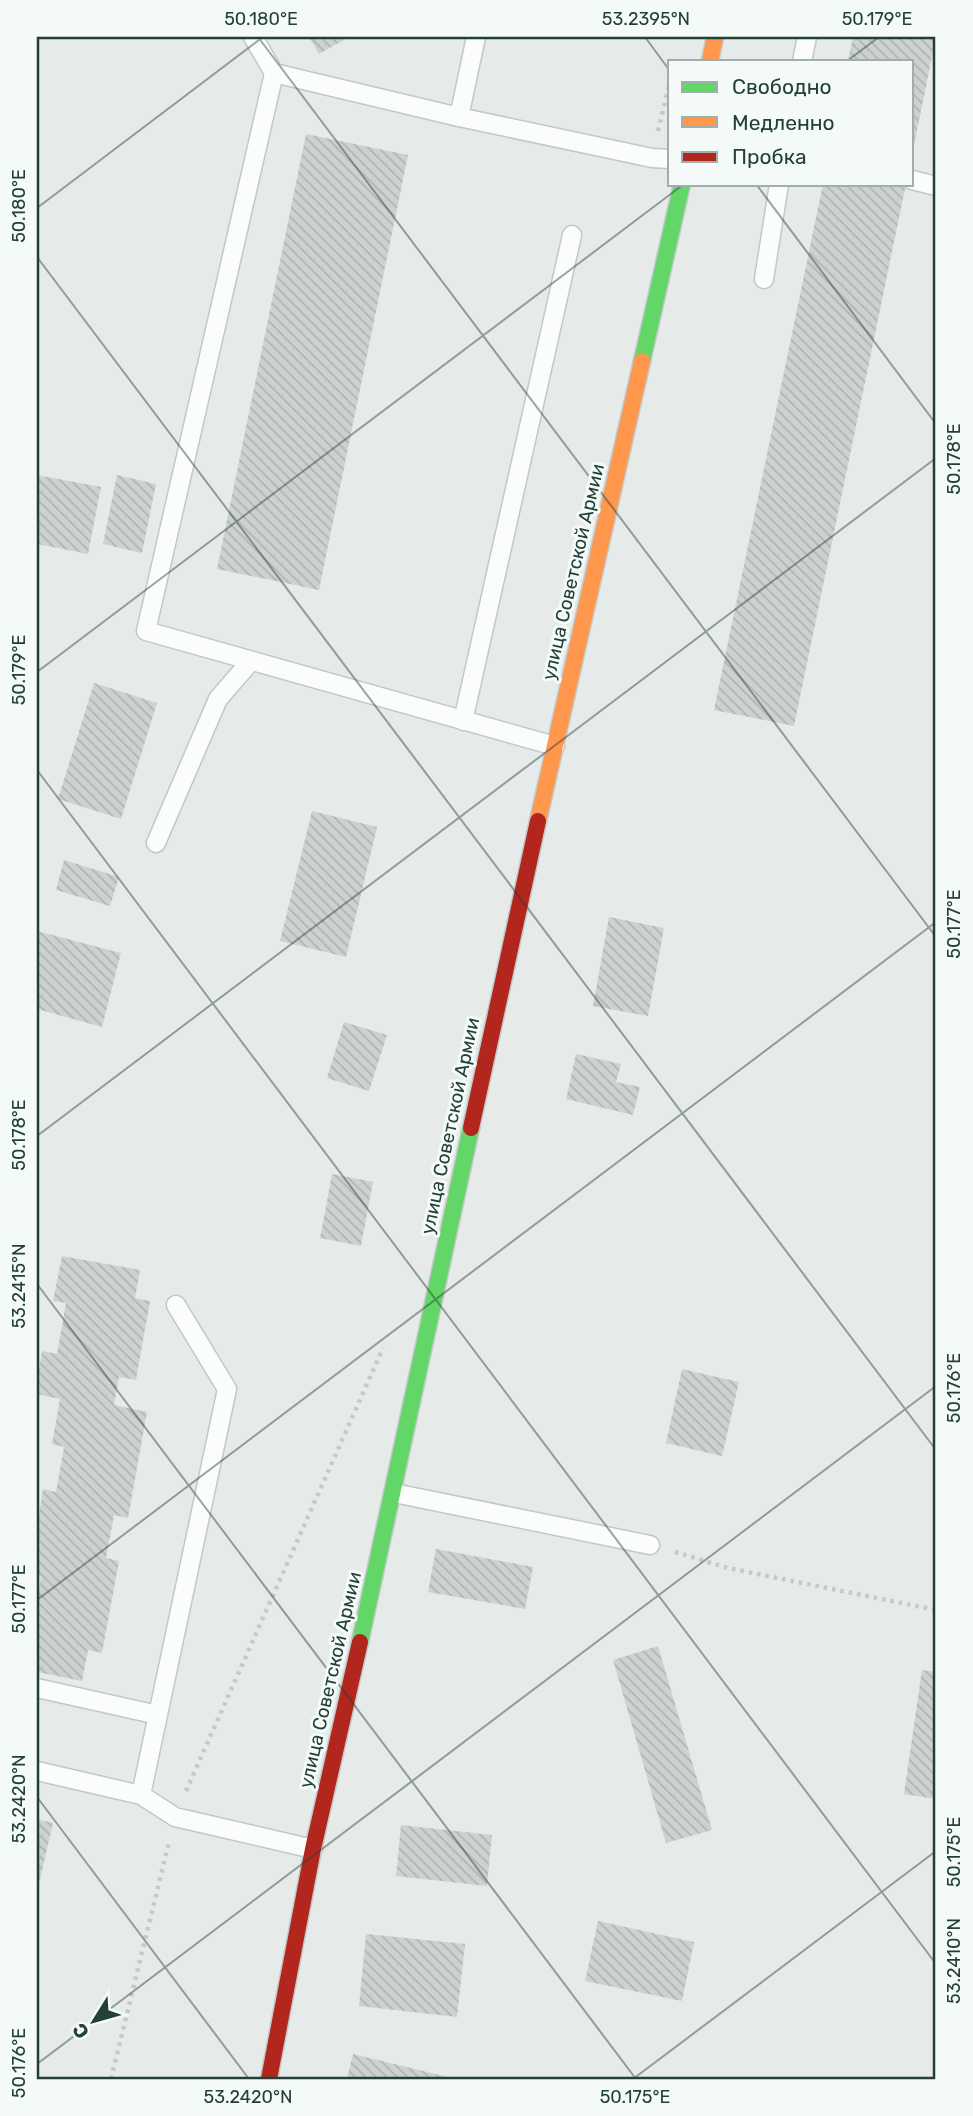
<svg xmlns="http://www.w3.org/2000/svg" width="973" height="2116" viewBox="0 0 973 2116" font-family="Rubik,sans-serif">
	<defs>
		<pattern id="building-back-hatch" width="6" height="6" patternUnits="userSpaceOnUse" patternTransform="scale(1.75)"><rect width="6" height="6" fill="#cdd2d0"/><path d="M-1 5l2 2M0 0l6 6M5-1l2 2" fill="none" stroke="#b0b5b3"/></pattern>
	</defs>
	<rect width="100%" height="100%" fill="#e6ebe9"/>
	<path fill="url(#building-back-hatch)" d="M309 37H349L319 54Z
		M853 37H936L913 150 912 61H848Z
		M306 134 408 155 319 590 217 569Z
		M823 184H906L794 726 714 710Z
		M37 475 101 487 88 554 37 544Z
		M117 475 156 484 142 553 103 544Z
		M94 683 157 703 121 819 58 799Z
		M312 811 377 827 346 957 280 941Z
		M64 860 119 877 110 906 56 890Z
		M609 917 664 928 648 1016 593 1006Z
		M37 931 121 953 102 1027 37 1009Z
		M344 1022 387 1035 369 1091 327 1078Z
		M576 1054 621 1064 616 1082 640 1087 633 1115 566 1099Z
		M332 1174 373 1182 361 1246 320 1238Z
		M62 1256 140 1270 135 1298 150 1301 136 1380 119 1377 114 1405 147 1412 128 1518 114 1515 106 1558 119 1561 102 1653 88 1650 82 1681 37 1672V1600L41 1577 37 1576V1527L43 1489 56 1492 64 1447 52 1444 60 1399 37 1394V1382L42 1351 57 1354 66 1303 53 1301Z
		M682 1369 739 1382 722 1456 666 1443Z
		M436 1549 533 1567 525 1609 428 1592Z
		M658 1646 712 1830 666 1843 613 1660Z
		M922 1670 936 1672V1799L904 1794Z
		M37 1819 53 1823 38 1888H37Z
		M401 1825 492 1835 487 1886 396 1876Z
		M598 1921 694 1942 682 2001 585 1981Z
		M366 1934 465 1944 457 2017 359 2006Z
		M353 2054 452 2078V2079H347Z"/>
	<g fill="none" stroke-linecap="round" stroke-linejoin="round">
		<g stroke="#c3c8c6" stroke-width="21">
			<path id="lane" d="M253 37 274 73 459 117
				M476 37 459 117 652 158 670 159
				M802 61 807 37
				M274 73 146 631 555 746
				M912 180 936 186
				M764 279 779 184
				M463 721 572 235
				M156 843 218 699 251 661
				M394 1493 650 1545
				M37 1688 158 1715
				M37 1771 141 1795 175 1817 313 1849
				M141 1795 227 1389 176 1305"/>
		</g>
		<g stroke="#c1c9c6" stroke-width="19">
			<path id="fast" d="M642 361 682 184
				M360 1642 471 1128"/>
		</g>
		<g stroke="#c1c9c6" stroke-width="19">
			<path id="slow" d="M710 61 715 37
				M538 821 642 361"/>
		</g>
		<g stroke="#c1c9c6" stroke-width="19">
			<path id="jam" d="M471 1128 538 821
				M269 2079 313 1849 360 1642"/>
		</g>
		<path stroke="#c2cbc9" stroke-width="4.5" stroke-dasharray="3.5 5" stroke-linecap="butt" d="M658 131 670 82
			M675 1552 728 1568 936 1610
			M186 1791 383 1348
			M111 2079 169 1842"/>
		<use href="#lane" stroke="#fbfcfc" stroke-width="18"/>
		<use href="#fast" stroke="#63d668" stroke-width="16"/>
		<use href="#slow" stroke="#ff974d" stroke-width="16"/>
		<use href="#jam" stroke="#b3261e" stroke-width="16"/>
	</g>
	<path fill="none" stroke="#233f39" stroke-width="2" stroke-opacity="0.45" d="M258 37 936 937M645 37 670 71M847 61 879 37M756 184 936 424M37 208 263 37M37 257 936 1450M37 672 684 184M37 770 936 1964M37 1136 936 458M37 1284 636 2079M37 1600 936 922M37 1797 249 2079M37 2064 936 1386M633 2079 936 1851"/>
	<g text-anchor="middle" dominant-baseline="central" stroke-width="6" stroke-linejoin="round" paint-order="stroke">
		<g font-size="19" fill="#233f39" stroke="#f4faf7">
			<text transform="translate(573 572) rotate(-77)">улица Советской Армии</text>
			<text transform="translate(450 1126) rotate(-78)">улица Советской Армии</text>
			<text transform="translate(330 1680) rotate(-77)">улица Советской Армии</text>
		</g>
	</g>
	<rect width="973" height="2116" fill="none" stroke="#f4faf7" stroke-width="77"/>
	<rect x="668" y="60" width="245" height="126" fill="#f4faf7" stroke="#a0afab" stroke-width="2"/>
	<rect x="682" y="82" width="35" height="10" fill="#63d668" stroke="#a0afab" stroke-width="2"/>
	<text x="732" y="94" font-size="21" fill="#233f39">Свободно</text>
	<rect x="682" y="117" width="35" height="10" fill="#ff974d" stroke="#a0afab" stroke-width="2"/>
	<text x="732" y="130" font-size="21" fill="#233f39">Медленно</text>
	<rect x="682" y="152" width="35" height="10" fill="#b3261e" stroke="#a0afab" stroke-width="2"/>
	<text x="732" y="164" font-size="21" fill="#233f39">Пробка</text>
	<g transform="translate(94 2021) rotate(233)" stroke="#f4faf7" stroke-width="5" paint-order="stroke">
	<path d="M0-5L12 26L0 18L-12 26Z" fill="#233f39"/>
	<text y="-10" font-size="19" font-weight="bold" text-anchor="middle" fill="#233f39">С</text>
	</g>
	<rect x="38" y="38" width="896" height="2040" fill="none" stroke="#233f39" stroke-width="2.5"/>
	<g font-size="18" text-anchor="middle" fill="#233f39">
		<text x="261" y="25">50.180°E</text>
		<text x="646" y="25">53.2395°N</text>
		<text x="877" y="25">50.179°E</text>
		<text transform="translate(19 206) rotate(-90)" y="6">50.180°E</text>
		<text transform="translate(954 459) rotate(-90)" y="6">50.178°E</text>
		<text transform="translate(19 670) rotate(-90)" y="6">50.179°E</text>
		<text transform="translate(954 924) rotate(-90)" y="6">50.177°E</text>
		<text transform="translate(19 1135) rotate(-90)" y="6">50.178°E</text>
		<text transform="translate(19 1286) rotate(-90)" y="6">53.2415°N</text>
		<text transform="translate(954 1388) rotate(-90)" y="6">50.176°E</text>
		<text transform="translate(19 1599) rotate(-90)" y="6">50.177°E</text>
		<text transform="translate(19 1799) rotate(-90)" y="6">53.2420°N</text>
		<text transform="translate(954 1852) rotate(-90)" y="6">50.175°E</text>
		<text transform="translate(954 1961) rotate(-90)" y="6">53.2410°N</text>
		<text transform="translate(19 2063) rotate(-90)" y="6">50.176°E</text>
		<text x="248" y="2103">53.2420°N</text>
		<text x="635" y="2103">50.175°E</text>
	</g>
</svg>
